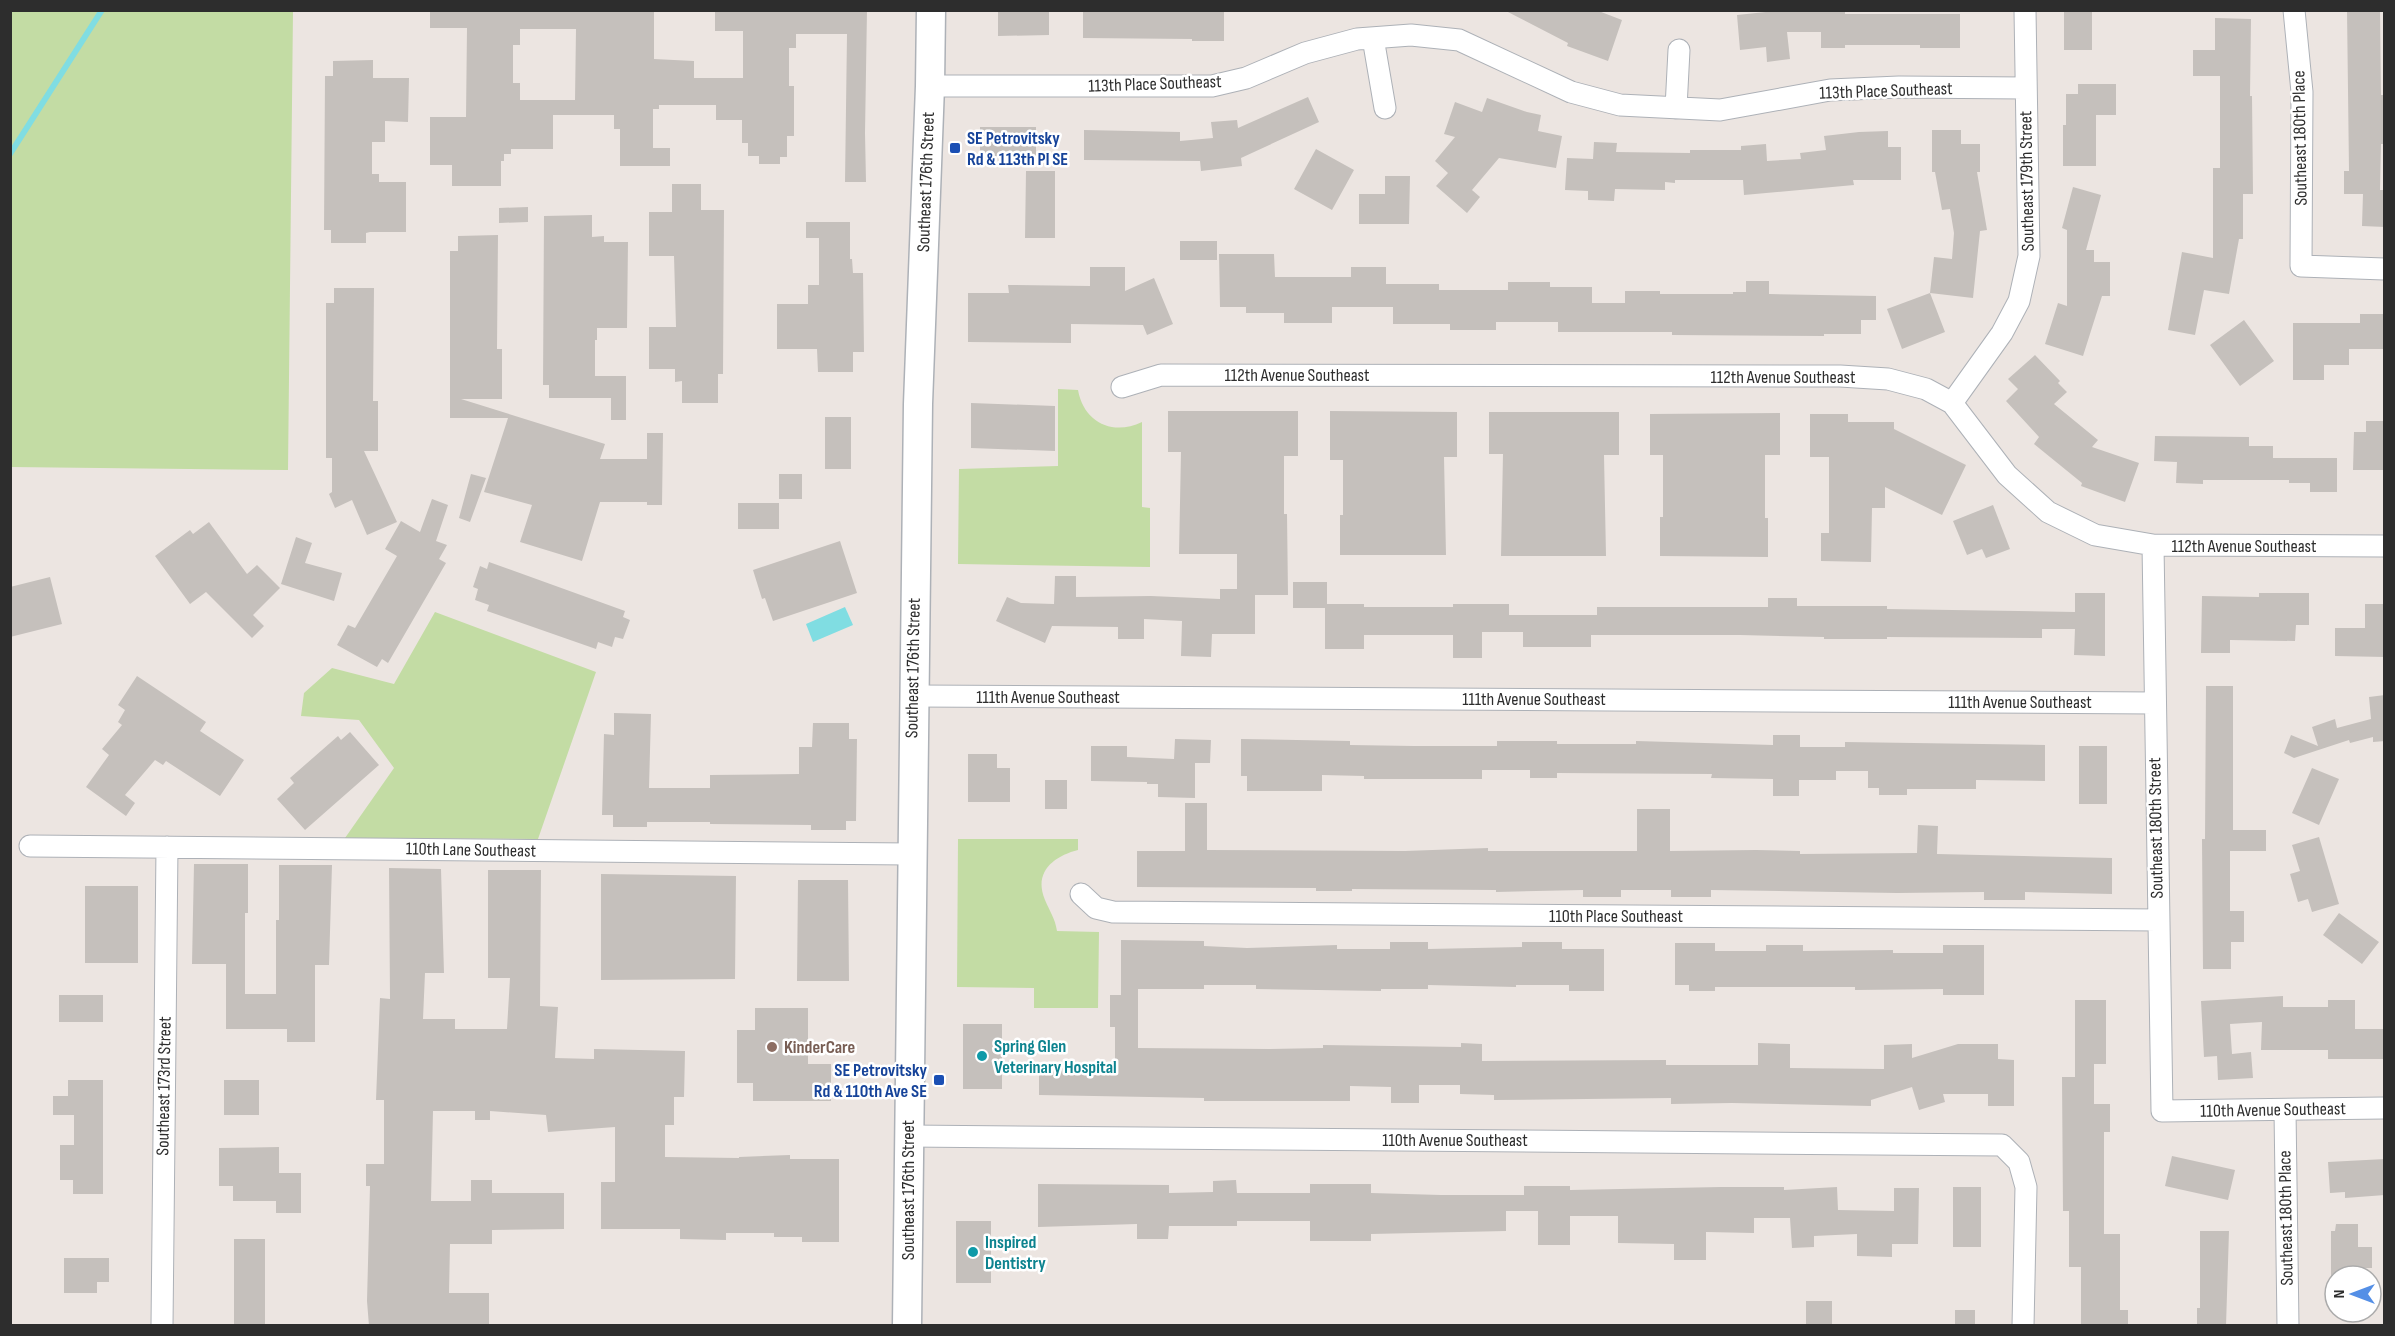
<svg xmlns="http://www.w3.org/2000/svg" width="2395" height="1336" viewBox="0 0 2395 1336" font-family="'Sofia Sans Condensed',sans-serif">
	<rect width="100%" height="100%" fill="#ece5e1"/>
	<path fill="#c3dca4" d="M10 11H293L288 470 11 467Z
		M1058 389 1078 390C1084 423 1113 436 1142 422V507L1150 508V567L958 564 959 469 1058 466Z
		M435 612 596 672 538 839 345 838 394 768 359 720 301 716 304 693 332 668 394 684Z
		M958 839H1078V850C1054 856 1033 872 1045 900 1050 912 1055 918 1057 931L1099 932 1098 1008H1034V988L957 987Z"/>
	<path fill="#80dde2" d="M845 607 853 625 813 642 806 624Z"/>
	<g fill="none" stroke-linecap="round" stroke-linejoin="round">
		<path stroke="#80dde2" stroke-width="6" d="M10 154 102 10"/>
	</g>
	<path fill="#c5c0bc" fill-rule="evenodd" d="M430 10H654V59L694 61V78H743V31H715V10H867L865 133 866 182H845L847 34H796V48H789V86H794V136H787V157H780V164H759V156H748V143H742V120H716V105H659V109H653V148H670V166H620V129H614V115H553V149H511V154H504V161H501V186H452V165H430V117H466L467 28H430ZM520 29H576L575 100H520V83H513V45H520Z
		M998 10H1049V35L998 36Z
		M1083 10H1224V41H1192V39L1083 38Z
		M1504 10H1596L1622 20 1608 61 1567 46 1568 43Z
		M1785 10H1845V14H1960V48H1920V45H1845V48H1821V32H1787L1790 59 1767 62 1766 47 1740 50 1737 15Z
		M2064 10H2092V50H2064Z
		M2347 10H2380L2381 95H2384V144H2381L2380 190H2385V227L2362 226 2363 194H2344V171H2349Z
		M2215 18 2251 19 2250 96H2252L2253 194H2243V239H2239L2229 294 2204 290 2195 335 2168 330 2182 252 2213 258V168H2220V76H2193V50H2215Z
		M373 60V78H409L408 122 385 121V142H372V174H379V182H406V232H370L366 233V243H331V230H324L325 76H333V61Z
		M2078 84H2116V115H2096V166H2063V125H2066V94H2078Z
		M1308 97 1319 122 1241 158 1242 166 1201 171 1200 161 1084 160V130L1180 132V141L1213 138 1211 122 1237 120 1238 128Z
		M1487 98 1527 112 1541 115 1538 131 1562 136 1556 168 1499 158 1472 190 1480 197 1467 213 1436 186 1448 173 1435 161 1455 137 1444 134 1455 102 1482 112Z
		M980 127H1036V156H980Z
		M1932 130H1961V144H1980V172H1977L1987 230 1980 231 1973 298 1930 293 1934 257 1952 259 1954 233 1950 209 1942 210 1935 172H1932Z
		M1888 131V147H1901V180H1853L1854 185 1744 195 1743 180H1675V183L1665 182V190L1615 189 1614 201 1588 200V191L1565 190 1567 158 1593 159 1594 142 1617 143 1616 152 1690 153V150H1741V146L1766 144 1767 161 1801 159 1800 153 1826 150 1824 136 1859 132Z
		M1316 149 1354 170 1332 210 1294 189Z
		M1026 171H1055V238H1025Z
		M1385 176H1410L1409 224H1359V194H1385Z
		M672 184H701V210H724L723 374H718V403H682V381L675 382V369H649V327H676L674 256H649V212H672Z
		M2073 187 2101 195 2086 250H2094V262H2110V296H2102L2083 356 2045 344 2058 303 2067 306V230L2062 228Z
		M528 207V222L499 223V208Z
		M592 215V237L604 236V242H628L627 328H597V340H595V376H626V420H611V398H549V385H543L544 216Z
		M806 222H850V259H852L853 273H863L864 352H853V372H818L817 349H777V304H808V285H819V238H806Z
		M498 235 497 349H502V399H461L605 444 600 459H647V433H663L662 505H647V502H600L582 561 520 542 532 505 484 492 508 418H450V251H458V236Z
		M1180 241H1217V260H1180Z
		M1219 254H1274L1275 277H1351V267H1386V284H1439V290H1508V282H1550V287H1592V303H1625V291H1660V294H1733V292H1746V281H1769V294L1876 296V320H1861V334H1824V336L1672 335V332H1558V322H1496V330H1450V324H1393V307H1332V323H1284V313H1246V307H1220Z
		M1090 267H1125V291L1154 278 1173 324 1147 335 1143 325 1071 324V343L968 342V293H1009L1008 285 1090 286Z
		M334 288H374L373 401H378V451H364L397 522 367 535 352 500 335 508 329 494 332 492V458H326V303H334Z
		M1930 293 1945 332 1902 349 1887 309Z
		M2360 314H2385V349H2349V365H2324V380H2293V323H2360Z
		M2244 320 2274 361 2240 386 2210 345Z
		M2035 355 2060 381 2058 383 2067 392 2054 404 2098 440 2092 447 2139 463 2125 502 2081 486 2082 483 2034 444 2039 437 2006 401 2018 389 2008 379Z
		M971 403 1055 406V451L971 448Z
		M1168 411H1298V456H1284V514H1287L1288 595H1255V634H1212L1211 657 1181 656 1182 621 1144 619V639H1118V627L1052 626 1045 643 996 621 1007 597 1021 603 1054 604 1055 576H1076V597L1151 596 1220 599V589H1237V554H1179L1181 452H1168Z
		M1330 411 1457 412V457H1444L1446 555H1340V515H1343V460H1330Z
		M1489 412H1619V455H1604L1606 556H1501L1503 454H1489Z
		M1780 413V455H1765V518H1768V557L1660 556V517H1663V455H1650V414Z
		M1810 414H1848V422H1894V429L1966 465 1942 515 1885 487V508H1872L1871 562 1821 561V533H1829V457H1810Z
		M825 417H851V469H825Z
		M2366 421H2385V470H2353L2354 432H2366Z
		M2155 436 2249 437V446H2273V458H2337V492H2310V483H2289V480H2203V484L2176 483 2177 462 2154 461Z
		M471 474 486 478 470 522 459 518Z
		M779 474H802V499H779Z
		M432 499 448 505 436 541 447 545 439 559 446 563 388 663 382 659 377 667 337 645 348 625 355 628 397 556 385 549 401 521 420 532Z
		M738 503H779V529H738Z
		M1993 505 2010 549 1986 558 1982 549 1967 555 1953 521Z
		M209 522 247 574 257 565 280 588 253 615 264 626 252 638 206 592 190 604 155 556 190 530 193 534Z
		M296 537 312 543 305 563 342 573 334 601 281 584Z
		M840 541 857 593 773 621 765 598 762 599 753 570Z
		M489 562 625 611 623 617 630 620 623 639 615 637 612 647 598 642 596 649 487 611 489 605 475 600 478 589 473 587 480 566 487 569Z
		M50 577 62 624 10 637V587Z
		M1293 582H1327V604H1364V607H1453V604H1509V615H1597V607H1768V598H1797V606H1887V609L2075 612V593H2105V656L2074 655 2075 629H2042V638L1887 637V639H1824V637L1740 635H1591V647H1523V632H1482V658H1453V635H1364V649H1325V608H1293Z
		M2259 593H2309V625H2296L2295 641 2230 640V653H2201L2202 596 2259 597Z
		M2365 604H2385V657L2335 656V628H2365Z
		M137 676 206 722 200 731 244 760 220 796 166 761 163 765 155 760 125 795 135 803 126 816 86 787 109 755 102 749 122 725 118 722 125 710 118 705Z
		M2206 686H2233V830H2266V851H2230V911H2244V942H2231V969H2203L2202 839H2205Z
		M2385 695V741L2373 742V737L2350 743 2349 740 2294 758 2284 753 2291 735 2318 746 2312 727 2335 719 2337 728 2371 719 2369 697Z
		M614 713 651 714 649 788H710V775L799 774V747H812L813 723H849V739H857L856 821H846V830H811V825L710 824V822H647V827H613V815H602L604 734 614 735Z
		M350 732 379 765 305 830 277 799 294 783 290 778 338 736 341 740Z
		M1773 735H1800V747H1845V742L2045 745V781L1976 780V789H1907V795H1879V788H1868V771H1836V780H1799V796H1773V779L1711 778 1712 774 1557 773V778H1530V770H1482V779H1364V776L1322 775V791H1247V776H1241V739L1350 741V745L1414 746H1497V741H1557V744H1636V741L1773 745Z
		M1175 739 1211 740 1210 763H1195V798L1158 797V784H1147V782L1091 781V746H1127V757L1174 759Z
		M2079 746H2107V804H2079Z
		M968 754H997V768H1010V802H968Z
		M2312 768 2339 779 2319 825 2292 813Z
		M1045 780H1067V809H1045Z
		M1185 803H1207V850L1405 851 1488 848V851H1637V809H1670V851L1756 850 1800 851V854L1917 853 1918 825 1938 826 1937 854 2112 858V894L2025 892V900H1984V892L1897 893 1711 890V897H1671V890H1621V897H1583V890L1496 892V890L1352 889V891H1316V888L1137 887V851H1185Z
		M2319 837 2339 904 2312 912 2308 899 2298 902 2290 874 2300 871 2292 845Z
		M194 864H248V913H245V994H276V920H279V865H332L329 965H315V1042H287V1029H226V964H192Z
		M389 868 441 869 444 973H425L423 1019H455V1029H507L510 978H488V870H541L540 1006 558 1007 555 1058 594 1059V1049L685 1051 684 1097H674V1125H665V1157L739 1158V1157L790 1155V1159H839V1242H802V1237H774V1233H726V1240L680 1239V1229H601V1182H615V1127L548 1132 546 1115 490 1111V1120H475V1111H433L431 1201H471V1180H492V1193H564V1229L492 1230V1244H450L449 1293H489V1326H369L367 1301 370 1186H366V1164H384V1100H376L380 998 390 999Z
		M601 874 736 876 735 979 601 980Z
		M798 880H848L849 981H797Z
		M85 886H138V963H85Z
		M2339 913 2379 942 2362 964 2323 935Z
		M1121 940 1204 941V946L1247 948 1337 945V949H1390V942H1428V949L1522 947V942H1562V949H1604V991H1569V985H1516V987L1428 985V989H1381V991L1256 989V985H1204V989H1138V1048L1269 1049 1323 1048V1045L1461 1047V1043L1482 1044V1061L1666 1060V1065H1758V1043L1790 1044V1068L1884 1069V1045L1912 1044V1058L1958 1044H1998V1059L2014 1060V1106H1988V1094H1943L1945 1102 1919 1110 1912 1087 1871 1100V1106L1732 1103 1671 1104V1098L1494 1100V1095L1460 1094V1085H1419V1103H1391V1087L1350 1086V1101H1204V1098L1039 1095V1068H1115V1027H1110V995H1121Z
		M1675 943H1715V951H1766V945H1803V951L1893 950V953H1943V945H1984V995H1943V989L1855 990V987H1715V991H1689V985H1675Z
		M59 995H103V1022H59Z
		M2283 996V1007H2328V1000H2355V1029H2385V1059H2328V1050H2261L2262 1022 2230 1024 2232 1054 2251 1052 2253 1078 2218 1080 2217 1056 2204 1057 2201 1001Z
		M2075 1000H2106V1064H2094V1104H2110V1132H2104V1234H2120V1310H2128V1326H2081V1267H2069V1211H2063L2062 1077H2075Z
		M755 1008H808V1064H831V1101H753V1083H737V1030H755Z
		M963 1024H1002V1089H963Z
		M68 1080H103V1194H73V1180H60V1145H74V1115H53V1096H68Z
		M224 1080H259V1115H224Z
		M279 1147V1173H301V1213H276V1201H233V1186H219V1148Z
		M2172 1156 2235 1170 2228 1200 2165 1186Z
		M2385 1159V1195L2345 1198V1192L2330 1193 2328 1162Z
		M1236 1180 1237 1193H1310V1184H1371V1193L1441 1195H1524V1186H1570V1190L1721 1187H1784V1190L1837 1187 1838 1210 1894 1211V1188H1919L1918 1244H1892V1257L1857 1256V1234L1814 1236V1247L1792 1248 1790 1218H1754V1233L1706 1232V1260H1674V1244L1618 1243V1216H1570V1245H1538V1211H1506V1231L1371 1234V1241H1310V1221H1237V1226H1169L1168 1239H1137V1224L1038 1227V1184L1169 1185V1193L1213 1192V1181Z
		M1953 1187H1981V1247H1953Z
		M956 1221H991V1283H956Z
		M2336 1224H2358V1247H2372V1268H2358V1276H2331V1231H2335Z
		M2200 1231H2229L2226 1326H2197V1308H2200Z
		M234 1239H265V1326H234Z
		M64 1258H109V1282H97V1293H64Z
		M1806 1301H1832V1326H1806Z
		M1955 1310H1975V1326H1955Z"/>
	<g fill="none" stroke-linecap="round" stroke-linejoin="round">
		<g stroke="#adb1b7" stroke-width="23">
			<path id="minor" d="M2294 10 2302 92 2301 266 2384 269
				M1373 38 1385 108
				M930 86H1212L1246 78 1305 53 1357 39 1411 35 1459 40 1571 92 1620 105 1720 110 1830 90 1899 87 2025 88
				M1676 108 1679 50
				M1122 387 1161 375 1840 376 1888 379 1926 389 1952 403 2007 475 2048 512 2095 535 2153 545 2384 546
				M1952 403 2002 333 2019 301 2029 256 2025 10
				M2153 545 2162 1111 2384 1108
				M913 696 2155 703
				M30 846 911 854
				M1081 894 1096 908 1113 912 2158 920
				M2285 1110 2288 1326
				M908 1136 2002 1145 2019 1162 2026 1187 2023 1326
				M162 1326 167 847"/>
		</g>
		<g stroke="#adb1b7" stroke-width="31">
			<path id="secondary" d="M907 1326 918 404 930 86 931 10"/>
		</g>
		<use href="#minor" stroke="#fff" stroke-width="21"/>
		<use href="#secondary" stroke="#fff" stroke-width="28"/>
	</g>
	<g fill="#1a4fb4" stroke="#fff" stroke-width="2">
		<rect x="949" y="142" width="12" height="12" rx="3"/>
		<rect x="933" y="1074" width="12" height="12" rx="3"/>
	</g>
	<circle fill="#8d6e63" stroke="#fff" stroke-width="2" cx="772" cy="1047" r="6"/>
	<g fill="#0f9aa8" stroke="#fff" stroke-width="2">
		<circle cx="982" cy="1056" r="6"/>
		<circle cx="973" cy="1252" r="6"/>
	</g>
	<g text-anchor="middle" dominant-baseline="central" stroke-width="5" stroke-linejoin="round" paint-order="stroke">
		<g font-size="18" fill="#2d2d2d" stroke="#fff">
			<text transform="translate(1155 84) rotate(-2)">113th Place Southeast</text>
			<text transform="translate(1886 91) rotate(-2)">113th Place Southeast</text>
			<text transform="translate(2300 138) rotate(-91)">Southeast 180th Place</text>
			<text transform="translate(2027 181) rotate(-91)">Southeast 179th Street</text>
			<text transform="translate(926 182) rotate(-88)">Southeast 176th Street</text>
			<text x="1297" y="375">112th Avenue Southeast</text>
			<text x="1783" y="377">112th Avenue Southeast</text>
			<text x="2244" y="546">112th Avenue Southeast</text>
			<text transform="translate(913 668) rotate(-89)">Southeast 176th Street</text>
			<text x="1048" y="697">111th Avenue Southeast</text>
			<text x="1534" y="699">111th Avenue Southeast</text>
			<text x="2020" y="702">111th Avenue Southeast</text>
			<text transform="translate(2156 828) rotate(-91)">Southeast 180th Street</text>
			<text transform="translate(471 850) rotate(1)">110th Lane Southeast</text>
			<text x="1616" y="916">110th Place Southeast</text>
			<text transform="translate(164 1086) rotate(-89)">Southeast 173rd Street</text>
			<text transform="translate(2273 1110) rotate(-1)">110th Avenue Southeast</text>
			<text x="1455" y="1140">110th Avenue Southeast</text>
			<text transform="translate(908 1190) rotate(-90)">Southeast 176th Street</text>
			<text transform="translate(2286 1218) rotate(-91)">Southeast 180th Place</text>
		</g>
		<g font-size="18" font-weight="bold" fill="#164399" stroke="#fff" text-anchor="start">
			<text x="967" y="138">SE Petrovitsky<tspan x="967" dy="21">Rd &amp; 113th Pl SE</tspan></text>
			<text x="927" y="1070" text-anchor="end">SE Petrovitsky<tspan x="927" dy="21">Rd &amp; 110th Ave SE</tspan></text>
		</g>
		<g font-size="18" font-weight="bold" fill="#0d838f" stroke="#fff" text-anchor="start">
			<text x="994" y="1046">Spring Glen<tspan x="994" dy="21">Veterinary Hospital</tspan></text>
			<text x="985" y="1242">Inspired<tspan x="985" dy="21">Dentistry</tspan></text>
		</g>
		<g font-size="18" font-weight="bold" fill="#785e54" stroke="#fff" text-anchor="start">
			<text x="784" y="1047">KinderCare</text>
		</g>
	</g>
	<rect width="2395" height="1336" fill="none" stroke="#2d2d2d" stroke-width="24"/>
	<g transform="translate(2353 1294) rotate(270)"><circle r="28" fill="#ffffff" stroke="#ababab" stroke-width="1.5"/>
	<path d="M0-4.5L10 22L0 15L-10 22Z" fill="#548fe6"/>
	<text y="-9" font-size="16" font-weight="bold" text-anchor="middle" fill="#2d2d2d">N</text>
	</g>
</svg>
